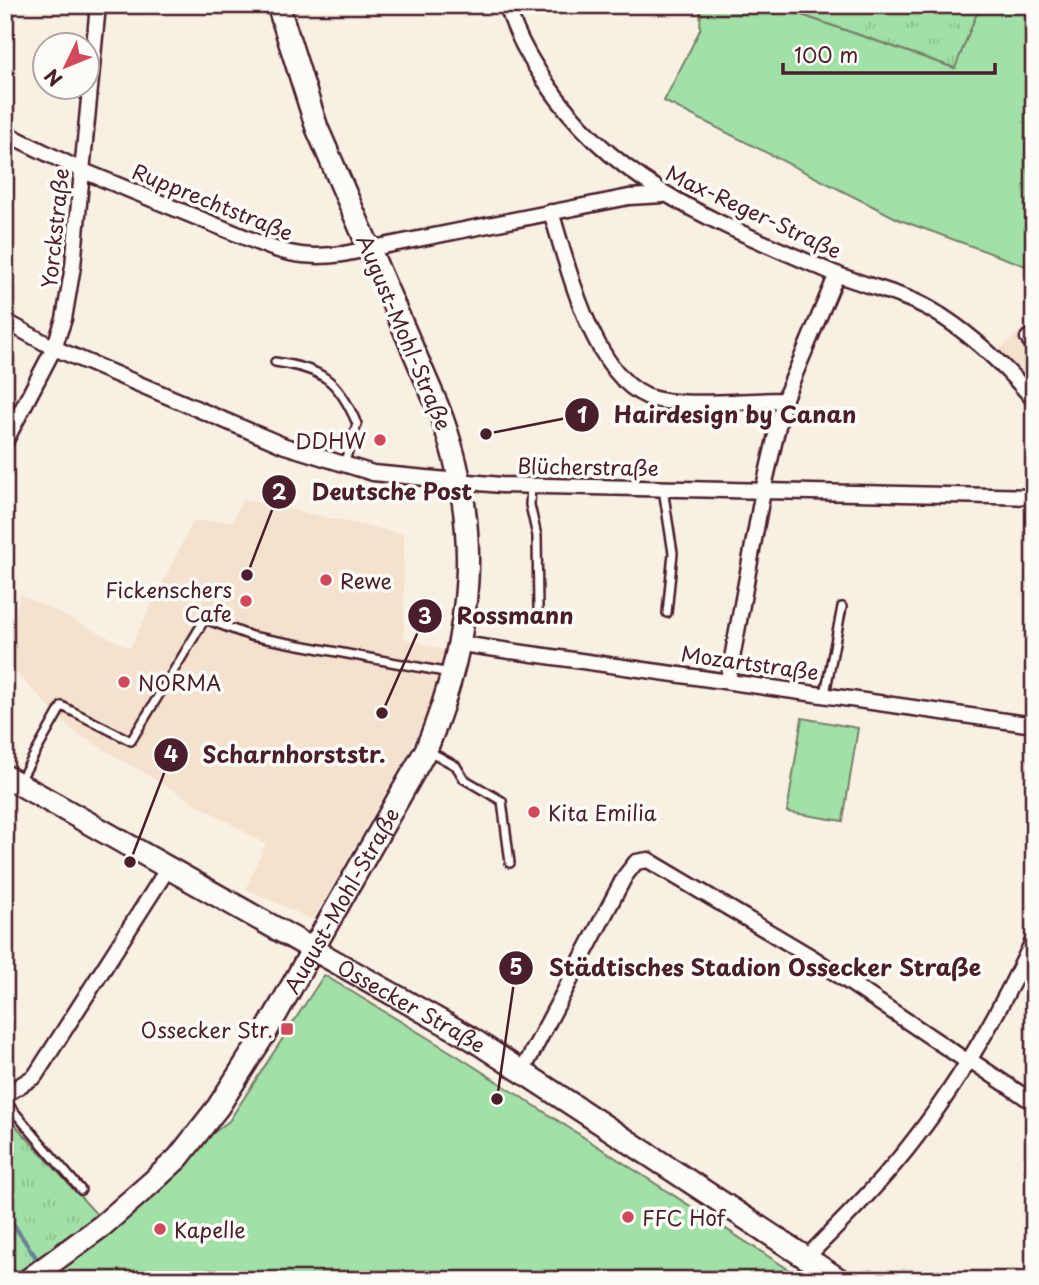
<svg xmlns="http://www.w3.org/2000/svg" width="1039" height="1285" viewBox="0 0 1039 1285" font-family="'Playpen Sans',sans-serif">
	<defs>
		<pattern id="park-tufts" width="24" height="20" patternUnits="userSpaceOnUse" patternTransform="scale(1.75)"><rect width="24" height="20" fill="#a1e0a7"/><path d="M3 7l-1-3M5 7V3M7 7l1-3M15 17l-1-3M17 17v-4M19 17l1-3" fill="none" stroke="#8cc090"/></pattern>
	</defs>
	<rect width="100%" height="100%" fill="#f9f0e4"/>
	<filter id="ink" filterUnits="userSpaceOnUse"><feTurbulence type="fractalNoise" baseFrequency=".0143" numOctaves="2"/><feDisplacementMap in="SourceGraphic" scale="14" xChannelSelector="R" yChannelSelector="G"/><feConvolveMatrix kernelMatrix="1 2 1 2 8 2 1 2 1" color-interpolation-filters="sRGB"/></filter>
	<g filter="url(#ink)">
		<path fill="#f4e2ce" d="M1034 319V391L1000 349Z
			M242 499 404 534V638L447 651 438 686 411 748 313 920 246 889 265 844 74 732 6 663 20 594 130 648 193 521H233Z"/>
		<path fill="#a1e0a7" stroke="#768069" stroke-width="2" d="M701 5H773L954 68 980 5H1034V269L900 220 664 101 700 30Z
			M802 718 858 728 843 821 787 812Z
			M324 975 456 1055 805 1280H54L40 1264 229 1121Z"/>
		<path fill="url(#park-tufts)" stroke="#768069" stroke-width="2" d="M773 5H980L955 68Z
			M5 1114 101 1219 14 1280H5Z"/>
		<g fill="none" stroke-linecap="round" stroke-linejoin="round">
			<path stroke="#6a8497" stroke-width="4.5" d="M5 1212 39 1262"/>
			<g stroke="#4a1f2b" stroke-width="12">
				<path id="lane" d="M275 362C322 369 338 379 357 424L344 464
					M531 485 530 505 537 536 538 608
					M663 489 673 553 667 613
					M825 694 842 607
					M427 750 456 766 464 779 502 801 510 863
					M19 782 62 706 131 741 205 619 251 636 450 673
					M5 1101 81 1190"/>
			</g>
			<g stroke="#4a1f2b" stroke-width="19">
				<path id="street" d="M507 5C515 32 529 58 545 81 615 187 723 225 836 274 866 286 902 293 930 309 970 332 1004 365 1034 400
					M5 133 81 170 264 245C291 256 314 258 343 254L629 197 663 195
					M551 212C568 265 594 384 655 399 684 407 751 400 784 400
					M5 321 54 348 285 446 373 473 501 485 1034 497
					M1028 338 1034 346
					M5 442 54 348 64 319 73 266 98 5
					M461 644 1034 725
					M728 680 763 491 784 400 837 274
					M970 1060 1034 1103
					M523 1070 625 876 636 862 648 860 813 958 968 1062
					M5 1095 35 1076 168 868
					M806 1258C845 1218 884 1180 917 1136 964 1075 1001 1009 1034 939"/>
			</g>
			<g stroke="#4a1f2b" stroke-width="26">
				<g id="secondary">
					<path id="s1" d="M5 776 469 1037 840 1280"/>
					<path id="s2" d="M28 1280 103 1225 151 1183 178 1158 218 1107 267 1030 426 750C474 634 484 523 437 405L317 128 278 5"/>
				</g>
			</g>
			<use href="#lane" stroke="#fdfcf7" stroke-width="7"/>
			<use href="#street" stroke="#fdfcf7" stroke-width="14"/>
			<use href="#secondary" stroke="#fdfcf7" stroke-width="21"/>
		</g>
	</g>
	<g fill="#d1495b" stroke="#fdfcf7" stroke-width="2.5">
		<circle cx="380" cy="440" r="7"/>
		<circle cx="326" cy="580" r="7"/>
		<circle cx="246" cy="601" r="7"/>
		<circle cx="124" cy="682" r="7"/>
		<circle cx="534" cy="812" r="7"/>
		<rect x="280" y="1022" width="14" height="14" rx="3.5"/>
		<circle cx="628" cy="1217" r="7"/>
		<circle cx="160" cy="1229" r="7"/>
	</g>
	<g text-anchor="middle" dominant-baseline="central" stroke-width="7" stroke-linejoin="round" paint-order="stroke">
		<g font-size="21" fill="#4a1f2b" stroke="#fdfcf7">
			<text transform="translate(213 201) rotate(22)">Rupprechtstraße</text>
			<text transform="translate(754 211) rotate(25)">Max-Reger-Straße</text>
			<text transform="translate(54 228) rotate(-84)">Yorckstraße</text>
			<text transform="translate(405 332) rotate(67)">August-Mohl-Straße</text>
			<text transform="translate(588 466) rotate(1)">Blücherstraße</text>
			<text transform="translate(750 662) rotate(8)">Mozartstraße</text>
			<text stroke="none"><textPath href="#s2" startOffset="499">August-Mohl-Straße</textPath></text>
			<text stroke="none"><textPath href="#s1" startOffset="467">Ossecker Straße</textPath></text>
		</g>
		<g font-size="21" fill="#4a1f2b" stroke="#fdfcf7" text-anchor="start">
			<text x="366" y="440" text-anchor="end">DDHW</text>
			<text x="340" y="580">Rewe</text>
			<text x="232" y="589" text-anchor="end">Fickenschers<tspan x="232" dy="24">Cafe</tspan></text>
			<text x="138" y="682">NORMA</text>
			<text x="548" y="812">Kita Emilia</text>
			<text x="273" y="1029" text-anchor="end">Ossecker Str.</text>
			<text x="642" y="1217">FFC Hof</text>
			<text x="174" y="1229">Kapelle</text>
		</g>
	</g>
	<path fill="none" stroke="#4a1f2b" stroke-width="2.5" d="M486 434L582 415M247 575L279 492M382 713L425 616M130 862L171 755M497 1099L516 968"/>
	<g fill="#4a1f2b" stroke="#fdfcf7" stroke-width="2.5">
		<circle cx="486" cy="434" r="7"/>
		<circle cx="247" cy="575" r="7"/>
		<circle cx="382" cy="713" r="7"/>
		<circle cx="130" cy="862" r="7"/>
		<circle cx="497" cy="1099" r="7"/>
		<circle cx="582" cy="415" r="18"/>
		<circle cx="279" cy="492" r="18"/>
		<circle cx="425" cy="616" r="18"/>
		<circle cx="171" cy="755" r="18"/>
		<circle cx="516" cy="968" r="18"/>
	</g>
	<g font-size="21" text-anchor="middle" font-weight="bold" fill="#fff">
		<text x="582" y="423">1</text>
		<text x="279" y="500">2</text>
		<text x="425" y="624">3</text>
		<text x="171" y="762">4</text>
		<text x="516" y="975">5</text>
	</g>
	<g font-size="23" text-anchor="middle" font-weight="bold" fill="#4a1f2b" stroke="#fdfcf7" stroke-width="7" stroke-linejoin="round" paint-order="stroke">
		<text x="735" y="423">Hairdesign by Canan</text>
		<text x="392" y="500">Deutsche Post</text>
		<text x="515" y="624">Rossmann</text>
		<text x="294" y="763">Scharnhorststr.</text>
		<text x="765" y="976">Städtisches Stadion Ossecker Straße</text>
	</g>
	<rect width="1039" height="1285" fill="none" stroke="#fdfcf7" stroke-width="28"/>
	<rect x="14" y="14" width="1011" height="1257" fill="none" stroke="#4a1f2b" stroke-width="2.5" filter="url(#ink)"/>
	<g transform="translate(66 66) rotate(227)"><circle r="33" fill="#fdfcf7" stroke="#b5a4a5" stroke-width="2"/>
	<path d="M0-5L12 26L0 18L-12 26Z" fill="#d1495b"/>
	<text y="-10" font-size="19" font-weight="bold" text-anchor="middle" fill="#4a1f2b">N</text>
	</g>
	<path d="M783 63v10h212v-10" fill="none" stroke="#4a1f2b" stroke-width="3.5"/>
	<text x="794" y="63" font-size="21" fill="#4a1f2b" stroke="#fdfcf7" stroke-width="5" paint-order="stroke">100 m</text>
</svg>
